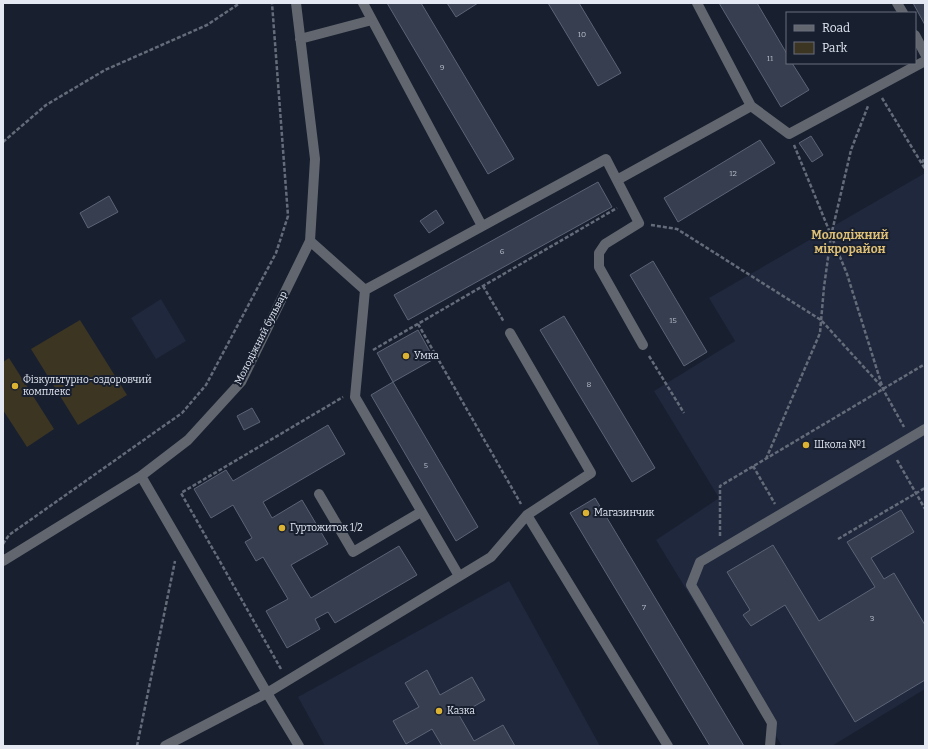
<svg xmlns="http://www.w3.org/2000/svg" width="928" height="749" viewBox="0 0 928 749" font-family="Bitter,serif">
	<rect width="100%" height="100%" fill="#181f2f"/>
	<path fill="#1f283d" d="M925 173V689L832 746H782L656 540 719 498 654 391 735 341 709 298Z
		M161 299 186 341 156 359 131 318Z
		M509 581 600 746H325L298 697Z"/>
	<path fill="#3c3522" d="M80 320 127 395 78 425 31 349Z
		M9 358 54 429 27 447 3 410V362Z"/>
	<path fill="#363e4f" stroke="#5b6476" d="M387 3H421L514 159 488 174Z
		M447 3H478L456 17Z
		M548 3H579L621 73 598 86Z
		M719 3H757L787 54V63H792L809 90 781 107Z
		M913 3H925V25Z
		M811 136 823 155 812 162 799 143Z
		M760 140 775 163 678 222 664 198Z
		M598 182 612 207 408 320 394 295Z
		M109 196 118 212 88 228 80 213Z
		M436 210 444 223 429 233 420 221Z
		M653 261 707 352 684 366 630 275Z
		M564 316 655 468 632 482 540 330Z
		M418 330 434 359 393 382 377 353Z
		M393 382 478 527 456 541 371 395Z
		M252 408 260 422 244 430 237 416Z
		M328 425 345 454 263 502 272 518 302 500 328 544 291 565 311 598 399 546 417 575 335 623 328 612 315 619 320 629 287 648 266 611 288 599 263 557 256 561 245 542 252 538 233 505 211 518 194 489 226 470 233 481Z
		M595 498 744 746H710L698 726 570 513Z
		M901 510 914 532 871 558 884 579 894 573 925 625V680L855 722 785 605 751 626 743 615 750 610 727 572 773 545 819 621 875 587 847 542Z
		M427 670 440 695 472 677 485 700 459 715 474 741 503 725 515 746H442L432 729 406 744 393 721 419 707 405 683Z"/>
	<g fill="none" stroke-linecap="round" stroke-linejoin="round">
		<path stroke="#646b79" stroke-width="2.5" stroke-dasharray="4 2" stroke-linecap="butt" d="M882 98 925 169
			M3 142 46 105 105 70 207 25 240 3
			M794 145 847 274 883 389 904 427
			M922 163 925 157
			M651 225 677 229 821 320 882 387
			M483 286 504 322
			M418 324 521 504
			M373 350 617 208
			M649 356 684 413
			M766 459 820 333 824 287 831 236 851 150 868 106
			M897 460 925 509
			M753 466 775 504
			M720 536V486L925 364
			M838 539 925 488
			M3 544 9 535 182 413 206 385 276 253 288 216 272 3
			M281 669 181 493 343 397
			M137 746 175 561"/>
		<path stroke="#62666f" stroke-width="10" d="M363 3 482 226
			M697 3 751 106 789 134 925 61
			M897 3 903 13
			M915 35 925 54
			M300 39 372 20
			M617 180 751 106
			M310 241 365 290 606 159 639 223 605 244 599 253V267L643 345
			M365 290 355 397 459 576
			M510 333 591 473 527 515
			M141 476 267 693 299 746
			M319 494 353 552 421 512
			M3 561 141 476 188 440 241 382 310 241 315 159 296 3
			M165 746 267 693 491 557 527 515 668 746
			M770 746 772 723 691 585 700 562 925 429"/>
	</g>
	<g fill="#dcb233" stroke="#181f2f" stroke-width="1.5">
		<circle cx="406" cy="356" r="4"/>
		<circle cx="15" cy="386" r="4"/>
		<circle cx="806" cy="445" r="4"/>
		<circle cx="586" cy="513" r="4"/>
		<circle cx="282" cy="528" r="4"/>
		<circle cx="439" cy="711" r="4"/>
	</g>
	<g text-anchor="middle" dominant-baseline="central" stroke-width="4" stroke-linejoin="round" paint-order="stroke">
		<g font-size="8" fill="#b8beca">
			<text x="582" y="34">10</text>
			<text x="770" y="58">11</text>
			<text x="442" y="67">9</text>
			<text x="733" y="173">12</text>
			<text x="502" y="251">6</text>
			<text x="673" y="320">15</text>
			<text x="589" y="384">8</text>
			<text x="426" y="465">5</text>
			<text x="644" y="607">7</text>
			<text x="872" y="618">3</text>
		</g>
		<g font-size="10" fill="#e3e8f3" stroke="#181f2f">
			<text transform="translate(261 338) rotate(-63)">Молодіжний бульвар</text>
		</g>
		<g font-size="10" fill="#e3e8f3" stroke="#181f2f" text-anchor="start">
			<text x="414" y="356">Умка</text>
			<text x="23" y="380">Фізкультурно-оздоровчий<tspan x="23" dy="12">комплекс</tspan></text>
			<text x="814" y="445">Школа №1</text>
			<text x="594" y="513">Магазинчик</text>
			<text x="290" y="528">Гуртожиток 1/2</text>
			<text x="447" y="711">Казка</text>
		</g>
		<g font-size="12" font-weight="bold" fill="#ddbf75" stroke="#181f2f">
			<text x="850" y="235">Молодіжний<tspan x="850" dy="14">мікрорайон</tspan></text>
		</g>
	</g>
	<rect width="928" height="749" fill="none" stroke="#e3e8f3" stroke-width="8"/>
	<rect x="786" y="12" width="130" height="52" fill="#181f2f" stroke="#696f7d"/>
	<rect x="794" y="25" width="20" height="6" fill="#62666f" stroke="#696f7d"/>
	<text x="822" y="32" font-size="12" fill="#e3e8f3">Road</text>
	<rect x="794" y="42" width="20" height="12" fill="#3c3522" stroke="#696f7d"/>
	<text x="822" y="52" font-size="12" fill="#e3e8f3">Park</text>
</svg>
